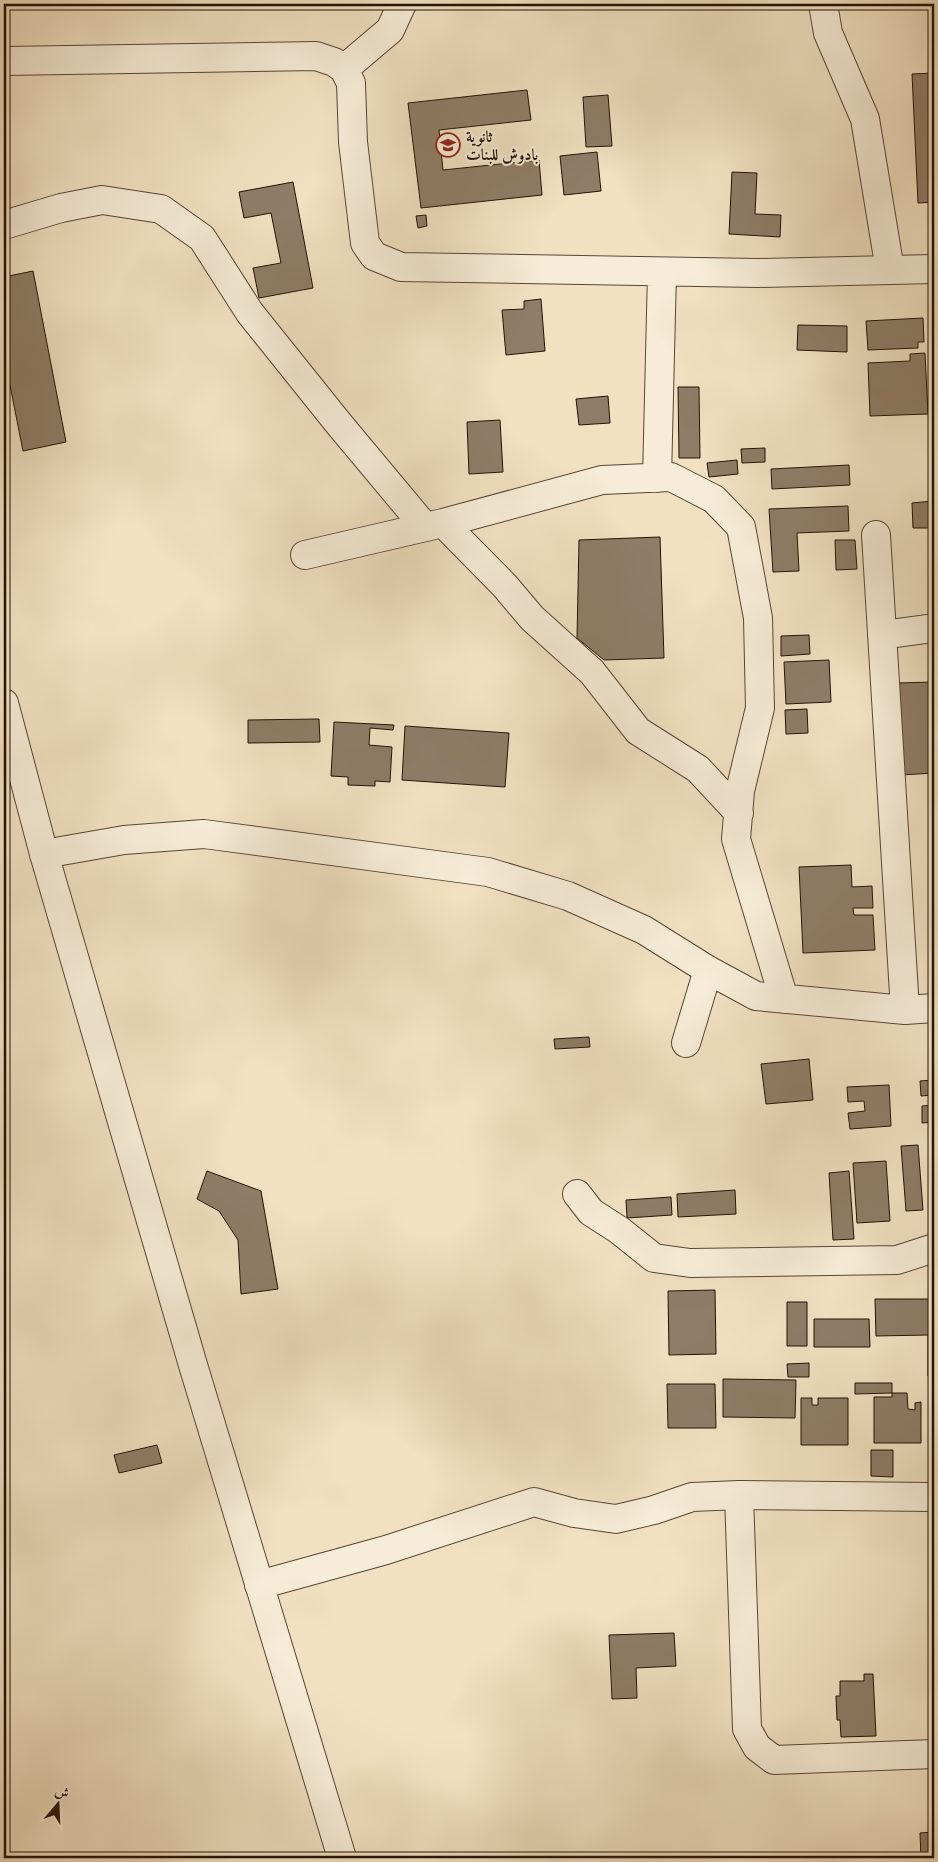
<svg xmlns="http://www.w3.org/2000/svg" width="938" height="1862" viewBox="0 0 938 1862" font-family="'EB Garamond',Amiri,serif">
	<rect width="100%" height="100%" fill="#f1e1c1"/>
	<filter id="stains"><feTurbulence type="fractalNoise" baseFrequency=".004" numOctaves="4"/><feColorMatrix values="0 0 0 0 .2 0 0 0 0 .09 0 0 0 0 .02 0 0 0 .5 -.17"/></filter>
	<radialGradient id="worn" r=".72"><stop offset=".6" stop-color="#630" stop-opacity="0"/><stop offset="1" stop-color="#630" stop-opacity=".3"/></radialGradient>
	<path fill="#8f7d68" stroke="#241107" d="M934 73V202L918 203 912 74Z
		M527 90 531 120 439 130 443 170 539 160 542 195 421 208 408 103Z
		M608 95 612 146 586 147 583 97Z
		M597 152 601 191 564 195 560 156Z
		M732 172 757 173 755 214 781 215 780 237 729 234Z
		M293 182 313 288 259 298 253 268 281 263 271 213 244 218 239 192Z
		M426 215 427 226 418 228 416 216Z
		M33 271 66 442 23 451 4 355V277Z
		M541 299 545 351 506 355 502 310 524 309V301Z
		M923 318 924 342H918V348L868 350 866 321Z
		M798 325 847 326V352L797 350Z
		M930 345H934V408L933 409Z
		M925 353 928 414 870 416 868 363 910 361V354Z
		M678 387H699L700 458H679Z
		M608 396 610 423 579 425 576 399Z
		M500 420 503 472 469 474 467 422Z
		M765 448V462L742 463 741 449Z
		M737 460 738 474 709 477 707 463Z
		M849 465 850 485 772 489 771 469Z
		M933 501 934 528H913L912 503Z
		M848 506 849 531 797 533 799 571 773 572 769 509Z
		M660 537 664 658 604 660 577 638 579 540Z
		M835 540H855L857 569 836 570Z
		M809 635 810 654 781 656V636Z
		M829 660 831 702 786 704 784 662Z
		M934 682V773L901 775 897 683Z
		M807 709 808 733 786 734 785 710Z
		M319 719 320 742 248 743V720Z
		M334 722 394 725 393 730 370 728 369 745 392 747 390 782 375 781V786L348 785V777L331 776Z
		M405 726 509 733 505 787 402 780Z
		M851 865 852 887 872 886 873 908H853L854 915H873L875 950 803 953 799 867Z
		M589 1037 590 1047 555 1049 554 1039Z
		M809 1059 813 1100 766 1104 761 1064Z
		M934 1080V1095L921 1096 920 1081Z
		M889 1085 891 1126 850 1129 848 1113 865 1111 864 1101 848 1102 847 1087Z
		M934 1105V1122L922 1123V1106Z
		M918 1145 923 1210 906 1211 901 1146Z
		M886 1161 890 1221 857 1223 853 1163Z
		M207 1171 261 1191 278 1289 241 1294 238 1240 219 1211 197 1199Z
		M849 1171 854 1239 833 1240 829 1173Z
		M735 1190 736 1214 678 1217 677 1194Z
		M671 1197 672 1215 627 1218 626 1200Z
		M715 1290 716 1354 669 1355 668 1291Z
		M875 1299H934V1376H928V1335L876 1336Z
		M787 1302H807V1346H787Z
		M814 1319H869L870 1347H814Z
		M809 1363V1377H788L787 1364Z
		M723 1379 796 1380 795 1418 723 1417Z
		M855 1383H892V1393L855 1394Z
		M667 1384H715L716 1428H668Z
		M892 1393H907L908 1409 915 1410V1403L921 1402V1443H874V1397H892Z
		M801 1398H812V1405H818V1398H848V1445H801Z
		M157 1445 162 1463 119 1473 114 1455Z
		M871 1450H893V1477L871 1476Z
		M674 1633 676 1666 636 1668 637 1698 612 1699 609 1635Z
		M864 1674H873L876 1736 841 1737 840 1720H837L836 1696H840V1681H864Z
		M934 1832V1858H921L920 1833Z"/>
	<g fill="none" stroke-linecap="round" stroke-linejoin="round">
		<g stroke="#574536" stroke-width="30">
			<path id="minor" d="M823 4 828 33 865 119 890 270
				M4 61 316 56 334 62 344 69 351 83 353 142 365 243 374 256 401 267 758 273 934 269
				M344 69 390 30 402 4
				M4 225 61 208 102 200 161 209 202 238 250 313 339 424 425 527
				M657 478 662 272
				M443 523 505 586 532 618 592 672 638 731 698 769 739 813
				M876 535 905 1010
				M305 555 443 523 602 480 671 477 714 499 741 527 758 618 760 708 740 791 736 839 784 999
				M882 635 934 628
				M44 854 124 840 204 834 488 872 568 896 644 930 708 970 756 996 905 1010 934 1008
				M686 1043 708 970
				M577 1194 591 1212 619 1230 654 1258 690 1263 897 1260 934 1248
				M739 1495 747 1729 757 1747 774 1760 934 1754
				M259 1585 386 1550 534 1502 574 1513 616 1519 654 1510 692 1497 739 1495 934 1497"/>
		</g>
		<g stroke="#574536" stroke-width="30">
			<path id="tertiary" d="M4 703 44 854 193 1365 342 1858"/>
		</g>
		<use href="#minor" stroke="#f6ecd7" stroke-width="28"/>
		<use href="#tertiary" stroke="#f6ecd7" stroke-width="28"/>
	</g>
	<defs>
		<g id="school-ring" transform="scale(1.25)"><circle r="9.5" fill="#f6ecd7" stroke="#8f2418" stroke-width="1.5"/><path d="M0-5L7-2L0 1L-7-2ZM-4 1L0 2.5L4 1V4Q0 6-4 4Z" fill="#8f2418"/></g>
	</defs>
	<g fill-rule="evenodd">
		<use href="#school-ring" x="448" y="145"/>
	</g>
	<g text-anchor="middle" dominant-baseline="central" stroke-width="4" stroke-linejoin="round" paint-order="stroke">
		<g font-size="16" font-weight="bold" fill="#241107" stroke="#f6ecd7" text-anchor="start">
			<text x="466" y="136">ثانوية<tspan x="466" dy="18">بادوش للبنات</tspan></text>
		</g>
	</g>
	<rect width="938" height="1862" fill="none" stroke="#f1e1c1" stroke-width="20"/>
	<rect x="5" y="5" width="928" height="1852" fill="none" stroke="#241107" stroke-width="2.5"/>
	<rect x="10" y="10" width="918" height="1842" fill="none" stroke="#241107"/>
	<g transform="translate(58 1804) rotate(19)" stroke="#f6ecd7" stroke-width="4" paint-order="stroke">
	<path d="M0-4L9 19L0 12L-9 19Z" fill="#241107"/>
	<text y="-8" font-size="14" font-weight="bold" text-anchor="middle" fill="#241107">ش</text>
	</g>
	<rect width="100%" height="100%" filter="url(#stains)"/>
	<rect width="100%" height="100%" fill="url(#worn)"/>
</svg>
